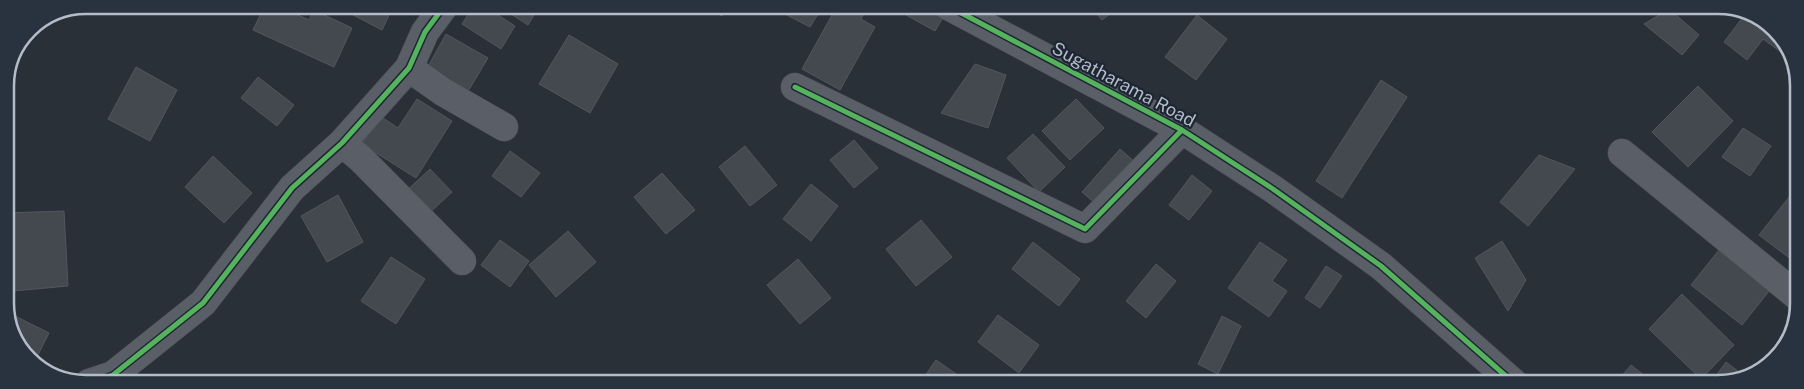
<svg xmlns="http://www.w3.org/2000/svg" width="1804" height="389" viewBox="0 0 1804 389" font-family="'Public Sans',sans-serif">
	<rect width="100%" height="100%" fill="#2a3038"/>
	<path fill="#444950" stroke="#52575f" d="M265 5H276L309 20 314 10 352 28 334 67 253 30Z
		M334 5H384L392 9 382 30Z
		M474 5H483L515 26 501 49 462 24Z
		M497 5H540L528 25Z
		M704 6H728L722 16Z
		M777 6H823L810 27 775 9Z
		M837 6H868L861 19 875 27 840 90 802 69Z
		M911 6H936L947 11 935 31 906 15Z
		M1090 6H1120L1102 20Z
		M1595 6H1612L1603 15Z
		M1669 9 1699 35 1682 55 1644 24Z
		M1746 13 1775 29 1788 52 1785 55 1763 39 1747 60 1724 42Z
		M1197 15 1227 39 1196 80 1165 57Z
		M446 34 488 58 467 93 426 70Z
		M569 35 618 64 590 113 539 84Z
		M975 64 1006 75 988 128 941 113Z
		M136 67 177 90 150 141 108 119Z
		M258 77 294 105 277 126 241 98Z
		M1381 80 1407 97 1342 198 1316 181Z
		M1698 86 1733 121 1688 167 1652 132Z
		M417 99 452 121 416 178 362 144 380 116 398 128Z
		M1076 99 1104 128 1070 160 1042 131Z
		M1743 128 1771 146 1750 176 1722 157Z
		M1033 134 1065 167 1039 192 1007 158Z
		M854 140 878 168 854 188 830 160Z
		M745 146 777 185 750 206 719 167Z
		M6 147 13 189 6 191Z
		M1120 149 1145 171 1107 214 1082 192Z
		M510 151 540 173 521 197 492 176Z
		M1539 155 1575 169 1528 226 1500 202Z
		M213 156 252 193 224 223 185 187Z
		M430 169 452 192 425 217 403 194Z
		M662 173 695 210 666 234 634 197Z
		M1192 175 1212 191 1189 220 1169 205Z
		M811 184 838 206 811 241 783 219Z
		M1797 187V256L1792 260 1759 235Z
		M338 195 363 242 327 262 301 216Z
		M64 211 68 286 13 291 12 274H6V213Z
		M921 220 952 257 916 286 886 249Z
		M568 231 596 262 556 297 529 265Z
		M500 240 529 261 510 287 481 265Z
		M1502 241 1526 280 1508 311 1475 258Z
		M1033 242 1080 279 1059 306 1012 269Z
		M1260 242 1287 260 1272 281 1287 291 1269 317 1228 288Z
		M1723 245 1774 285 1742 325 1691 285Z
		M391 257 425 279 396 324 361 301Z
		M798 259 831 298 800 324 767 285Z
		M1156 264 1176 281 1146 318 1126 301Z
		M1326 266 1342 276 1320 308 1305 298Z
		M1682 294 1734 345 1701 379 1649 329Z
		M7 312 49 333 34 363 29 360 7 319Z
		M998 315 1039 345 1019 373 978 342Z
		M1222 316 1241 326 1218 374 1198 364Z
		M936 360 969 383H920Z
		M1726 362 1743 375 1723 384H1710Z
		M1631 365 1655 384H1615Z
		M1067 375 1077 383H1061Z"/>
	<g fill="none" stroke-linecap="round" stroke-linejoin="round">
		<g stroke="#484c53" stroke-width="29">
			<path id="minor" d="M948 6 1182 130 1273 189 1381 266 1515 384
				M409 68 443 92 504 127
				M795 87 1085 229 1182 130
				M342 143 361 159 462 261
				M1622 153 1797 296
				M89 383 113 375 203 303 292 188 342 143 409 68 425 32 445 5"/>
		</g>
		<use href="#minor" stroke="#5a5e66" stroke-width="28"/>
		<g stroke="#1d2633" stroke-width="8">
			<path id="cycleway" d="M948 6 1182 130 1273 189 1381 266 1515 384
				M795 87 1085 229 1182 130
				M89 383 113 375 203 303 292 188 342 143 409 68 425 32 445 5"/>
		</g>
		<use href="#cycleway" stroke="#56b35d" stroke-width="5"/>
	</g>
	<g text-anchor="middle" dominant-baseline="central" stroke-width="4.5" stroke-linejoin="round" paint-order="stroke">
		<g font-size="18" fill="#b4bcc9" stroke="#1d2633">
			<text transform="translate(1124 84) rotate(28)">Sugatharama Road</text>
		</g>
	</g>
	<path d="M0 0H1804V389H0ZM86 14H1718A72 72 0 0 1 1790 86V303A72 72 0 0 1 1718 375H86A72 72 0 0 1 14 303V86A72 72 0 0 1 86 14Z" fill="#29323f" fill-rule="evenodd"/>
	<path fill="none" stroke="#b4bcc9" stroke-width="2.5" d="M86 14H1718A72 72 0 0 1 1790 86V303A72 72 0 0 1 1718 375H86A72 72 0 0 1 14 303V86A72 72 0 0 1 86 14Z"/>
</svg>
